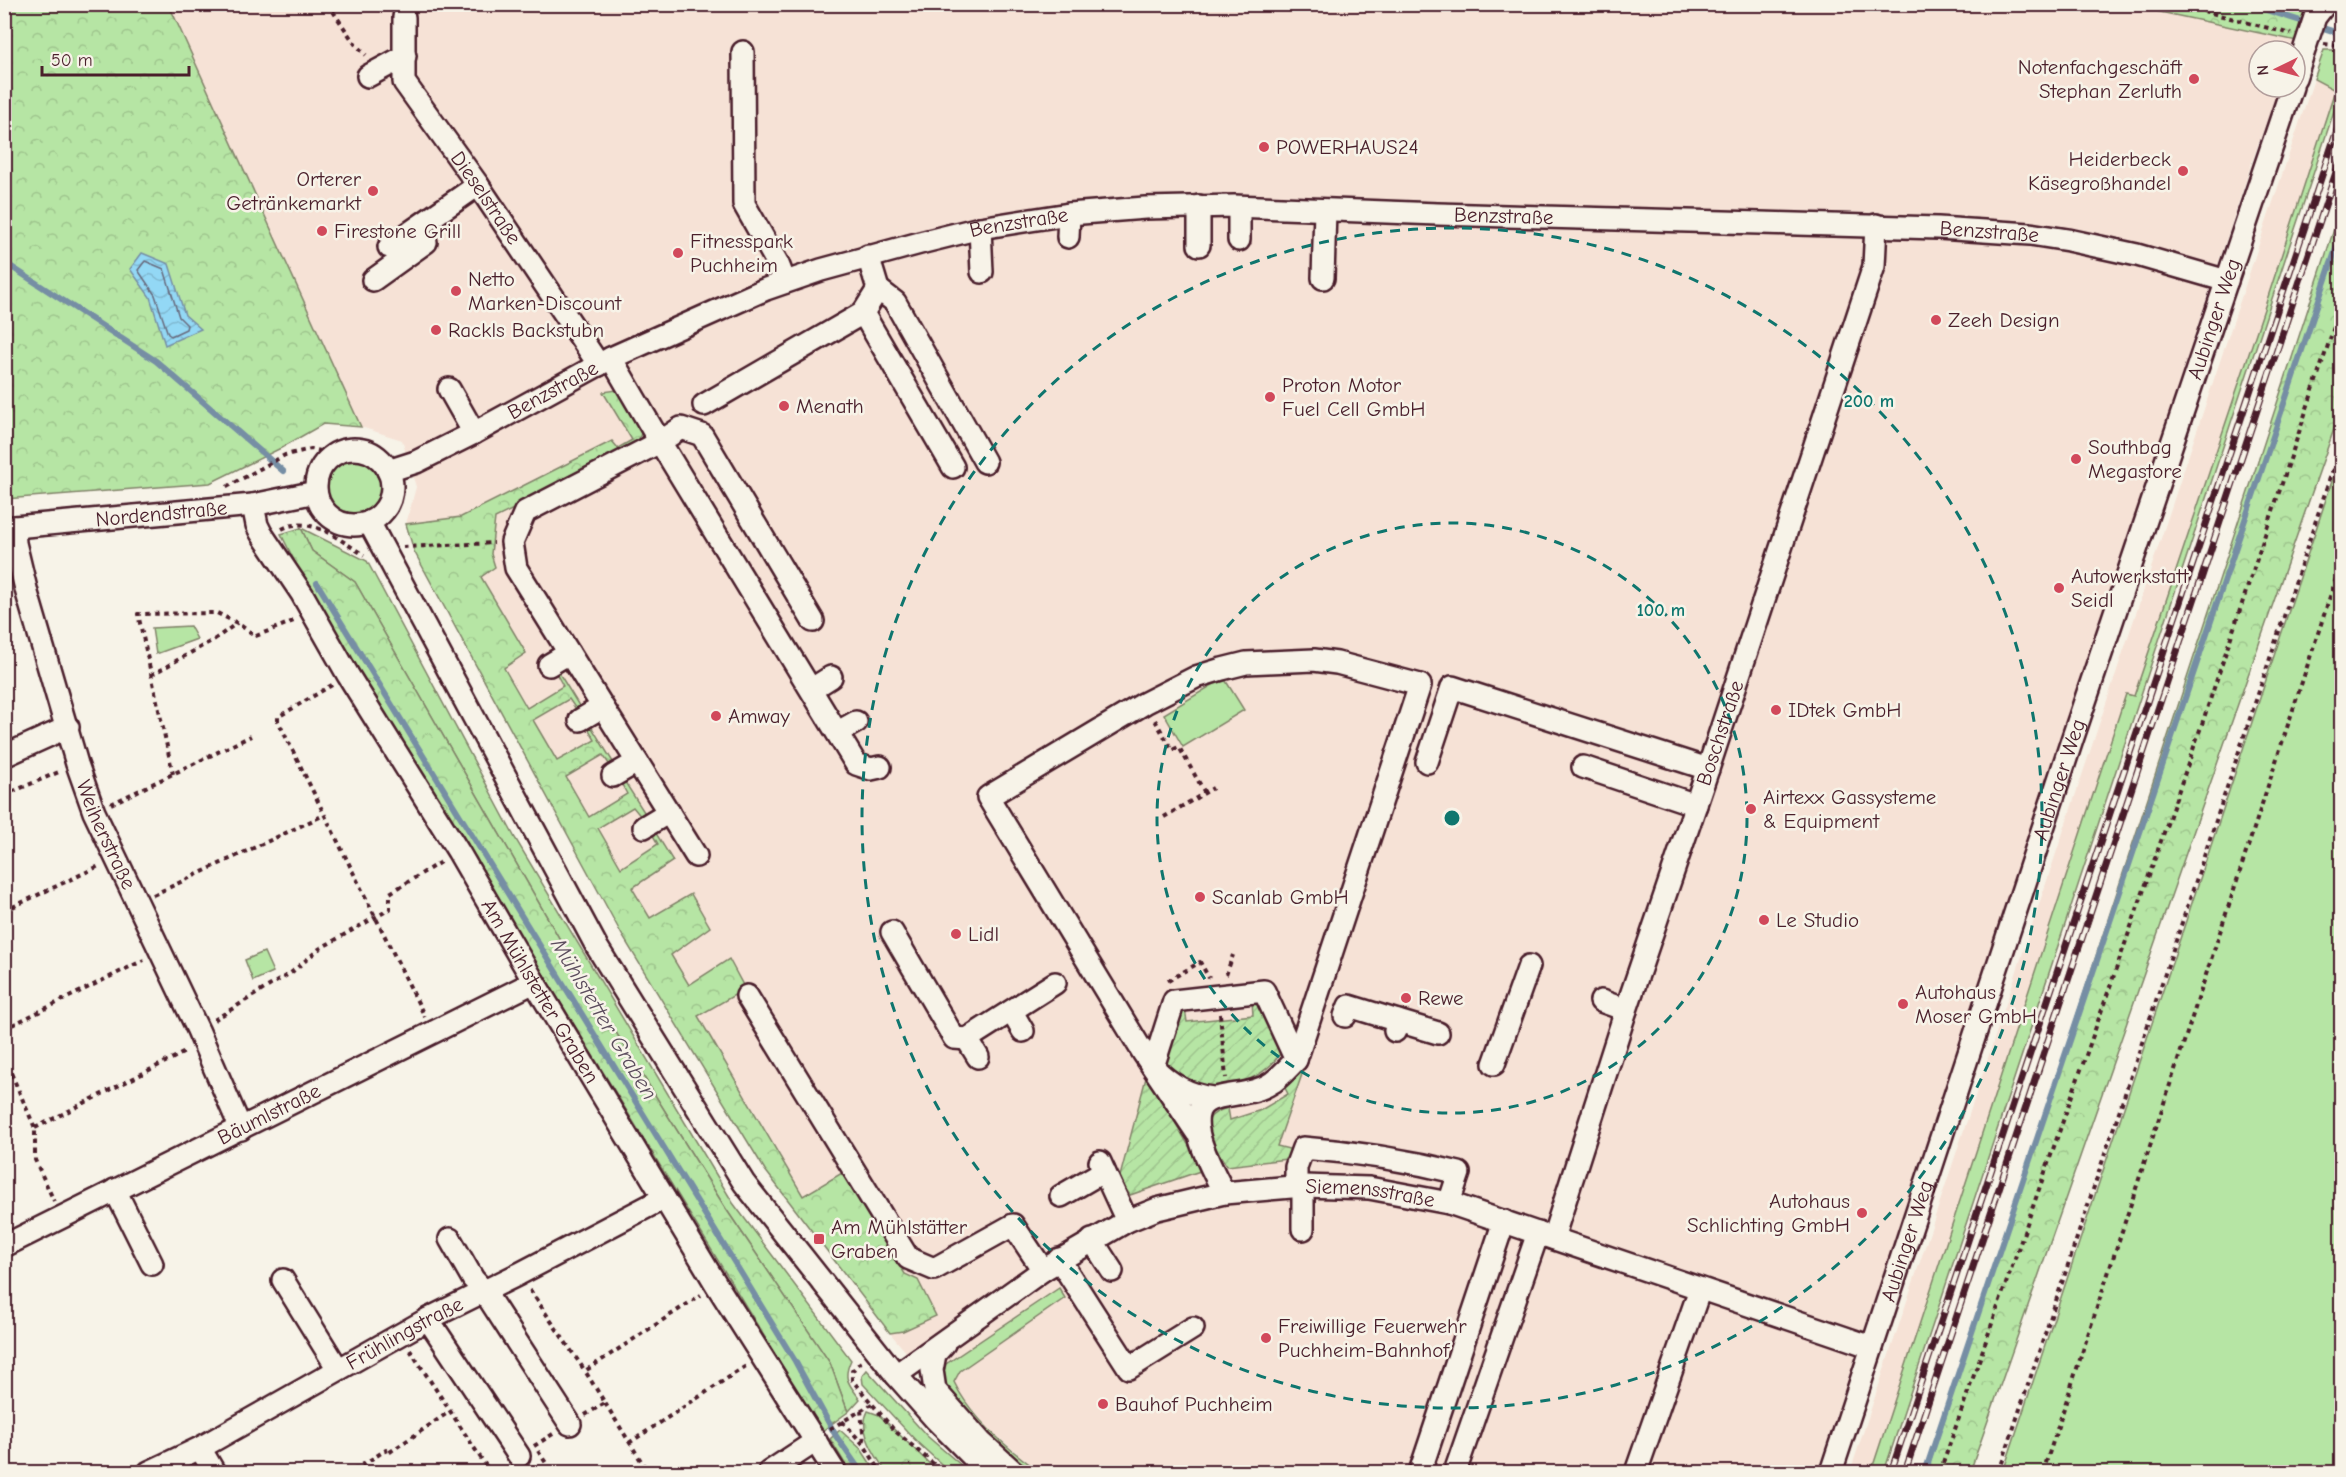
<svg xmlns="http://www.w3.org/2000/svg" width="2346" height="1477" viewBox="0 0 2346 1477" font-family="'Comic Neue',sans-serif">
	<defs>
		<pattern id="forest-crowns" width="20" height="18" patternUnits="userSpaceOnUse" patternTransform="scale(1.5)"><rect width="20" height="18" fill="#b6e5a4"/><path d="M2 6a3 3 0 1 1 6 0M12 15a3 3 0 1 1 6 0" fill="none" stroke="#9ec48d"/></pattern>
		<pattern id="garden-furrows" width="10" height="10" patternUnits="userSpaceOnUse" patternTransform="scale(1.5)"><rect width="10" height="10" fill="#b6e5a4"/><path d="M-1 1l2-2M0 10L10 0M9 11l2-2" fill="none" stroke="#9ec48d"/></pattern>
		<pattern id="water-waves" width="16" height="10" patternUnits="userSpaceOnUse" patternTransform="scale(1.5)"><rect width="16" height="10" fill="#93d8f5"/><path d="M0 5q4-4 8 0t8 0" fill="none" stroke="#80b9d2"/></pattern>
	</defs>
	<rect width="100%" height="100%" fill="#f7f3e8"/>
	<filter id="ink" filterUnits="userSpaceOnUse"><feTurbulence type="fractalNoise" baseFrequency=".0167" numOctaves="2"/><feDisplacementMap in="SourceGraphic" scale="12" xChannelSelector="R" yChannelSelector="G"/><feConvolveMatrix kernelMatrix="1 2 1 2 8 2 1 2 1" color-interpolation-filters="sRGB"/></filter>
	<g filter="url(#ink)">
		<path fill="#f6e2d6" d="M2127 4 2297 41 2293 51H2259V87H2279L2255 153 1817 1472H1040L990 1430 961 1396 954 1382 960 1371 1065 1298 1059 1288 942 1379 911 1358 890 1333 903 1331 905 1274 842 1174 804 1196 698 1016 745 989 688 985 670 955 710 927 650 918 632 888 672 861 658 844 621 868 597 828 633 807 627 793 589 818 566 777 603 755 609 764 612 761 591 727 595 740 557 761 533 720 569 699 580 710 557 675 563 686 528 708 504 667 526 653 481 577 491 554 495 518 636 449 641 433 604 392 632 440 617 448 612 441 461 517 406 524 416 487 402 440 361 427 169 5Z
			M2314 79 2335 90 2266 303 2134 696 2126 694 1871 1472H1850Z"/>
		<path fill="#b6e5a4" stroke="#808268" stroke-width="1.5" d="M2324 50H2341V90L1884 1472H1871L2126 694 2134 696 2266 303 2335 90 2314 79Z
			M2341 454V1472H2003Z
			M324 487a30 30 0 1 1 60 0a30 30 0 1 1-60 0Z
			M301 528 367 561 515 838 733 1203 851 1360C842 1379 849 1384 860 1399L848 1412 830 1363 726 1209 582 978 355 582 312 551Z
			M190 626 197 639 156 654 152 628Z
			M1224 678 1244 710 1183 747 1164 714Z
			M264 952 273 972 253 981 245 960Z
			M1059 1288 1065 1298 960 1371 954 1382C971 1418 1008 1449 1040 1472H1027L1002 1452 946 1394 942 1379 946 1364Z
			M867 1370 927 1436 969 1472H950L918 1443 863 1384 862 1376Z"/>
		<path fill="url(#forest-crowns)" stroke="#808268" stroke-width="1.5" d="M2299 4 2308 6 2297 41 2127 5Z
			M5 5H169L361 427 323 424 281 448 210 483 5 499Z
			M2341 208V409L1970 1472H1927Z
			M617 390 641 433 636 449 495 518 491 554 495 567 481 577 526 653 504 668 527 708 563 686 557 675 559 673 581 709 578 712 569 699 533 720 557 761 595 740 588 728 591 726 613 762 609 764 603 755 566 777 589 817 627 794 620 781 623 779 646 815 642 818 633 807 598 828 621 868 658 844 651 832 654 830 673 861 632 888 650 918 691 894 710 927 671 955 689 985 729 959 745 989 698 1016 803 1196 842 1173 905 1274 918 1280 936 1316 903 1331 890 1333 765 1170 622 935 414 551 406 524 461 517 612 441 618 448 632 440 603 392Z
			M301 528 312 551 355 582 582 978 726 1209 830 1363 848 1412 822 1431 309 590 281 534Z
			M868 1411 879 1415 938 1472H886C876 1455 857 1432 868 1411Z
			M840 1430 861 1449 876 1472H850L830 1439Z"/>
		<path fill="url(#garden-furrows)" stroke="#808268" stroke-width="1.5" d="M1252 1001 1261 1005 1282 1051C1262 1083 1216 1096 1183 1078 1176 1074 1169 1070 1167 1062 1163 1050 1173 1025 1176 1012L1185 1008 1187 1022 1253 1015Z
			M1307 1041 1313 1043 1277 1146 1293 1150 1287 1159 1227 1166C1214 1145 1190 1117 1228 1108L1230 1120 1261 1110 1288 1094 1282 1082Z
			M1147 1074 1203 1170 1130 1195 1119 1180Z"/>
		<path fill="url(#water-waves)" stroke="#768ea4" stroke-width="1.5" d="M142 253 169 264 185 315 201 329 165 345 150 297 130 269Z"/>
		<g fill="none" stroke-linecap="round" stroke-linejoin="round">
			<path stroke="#67697c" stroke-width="1.5" d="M145 261 164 269 179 317 187 325 186 329 171 336 168 334 155 295 138 270Z"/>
			<path stroke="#768ea4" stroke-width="6" d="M2247 4 2342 34
				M4 262 156 361 283 471
				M317 583 795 1361 836 1436 861 1472
				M1925 1472 2342 231"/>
			<g stroke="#4a1f2b" stroke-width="26">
				<g id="minor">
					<path id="s1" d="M404 17V82L478 185 599 365"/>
					<path d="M743 52 744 204 778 264 785 282"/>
					<path d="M368 76 405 56"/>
					<path d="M2295 78 2315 17 2325 4"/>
					<path d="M1239 207V240"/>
					<path d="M980 228 982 272"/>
					<path d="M1068 237 1069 214"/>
					<path d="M1199 245V206"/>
					<path d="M389 247 478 185"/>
					<path d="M868 256 878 289 863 313 953 467"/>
					<path d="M1323 278 1325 210"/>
					<path d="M373 280 426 242"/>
					<path d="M878 289 895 302 985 462"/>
					<path d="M611 358 660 442 525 512 512 542 516 568 696 856"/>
					<path d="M449 389 474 433"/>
					<path d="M704 405 863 313"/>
					<circle cx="354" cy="487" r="38"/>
					<path id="s2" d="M388 471 416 462 474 433 611 358 766 289 821 270 920 243 980 228 1069 214 1145 208 1234 206 1438 214 1938 228 2030 234 2068 240 2137 255 2227 281"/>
					<path id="s3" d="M253 505 257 525 261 533 302 594 348 675 458 851 534 982 716 1284 835 1472"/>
					<path d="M369 522 597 947 744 1183 896 1375 935 1419 988 1472"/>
					<path id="s4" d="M14 527 15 543 27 593 77 764 94 812 198 1030 241 1129"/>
					<path id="s5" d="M4 528 253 505 316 492"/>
					<path d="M813 621 702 435 681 428 660 442 856 764 871 769 880 767"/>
					<path d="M549 665 569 653"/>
					<path d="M812 689 831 677"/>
					<path d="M580 720 602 707"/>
					<path d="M838 732 856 722"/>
					<path d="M4 756 68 727"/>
					<path d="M1427 762 1452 687 1708 769"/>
					<path d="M1583 767 1696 805"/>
					<path d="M613 776 637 762"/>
					<path d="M644 827 669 812"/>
					<path d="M892 932 954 1038 967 1039"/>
					<path d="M747 996 908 1258 934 1269 1013 1225 1043 1270"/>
					<path d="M1601 1001 1626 1010"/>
					<path d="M1012 1012 1023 1031"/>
					<path d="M1345 1016 1349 1006 1398 1021 1395 1031"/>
					<path d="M1398 1021 1438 1033"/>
					<path d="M978 1057 967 1039 1055 983"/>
					<path d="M1494 1064 1529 966"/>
					<path d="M1213 1098C1188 1095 1171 1085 1153 1067L1174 1001 1264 991 1296 1060"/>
					<path d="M1197 1133 1144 1054 988 797 1145 703 1196 677 1222 669 1246 663 1314 660 1337 663 1420 685 1296 1060C1289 1067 1281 1076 1273 1082 1256 1094 1235 1093 1216 1098 1174 1107 1214 1172 1224 1193"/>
					<path d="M1104 1171 1127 1221"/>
					<path d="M1296 1187V1167L1303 1148C1356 1152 1407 1160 1459 1173L1449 1203"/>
					<path d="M115 1190 152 1264"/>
					<path d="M1061 1196 1104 1171 1100 1162"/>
					<path d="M1303 1229V1186"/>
					<path id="s6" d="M1553 1238 1626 1010 1711 760 1874 266 1876 225"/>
					<path d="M450 1239 473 1279 484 1291 570 1424"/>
					<path d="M1092 1240 1112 1271"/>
					<path id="s7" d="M4 1246 534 982"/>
					<path d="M1059 1259 1129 1368 1193 1328"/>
					<path d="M283 1280 338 1369"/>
					<path d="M428 1319 519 1456"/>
					<path d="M944 1344 935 1354 932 1370 935 1390 981 1442 1014 1472"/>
					<path id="s8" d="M896 1375 1043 1270 1127 1221 1157 1209 1224 1193 1303 1186 1369 1188 1449 1203 1872 1347"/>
					<path d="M200 1448 214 1472"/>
					<path id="s9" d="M149 1472 200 1448 428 1319 519 1274 664 1198"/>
					<path d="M769 1472 816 1441"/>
					<path d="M1420 1472 1504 1221"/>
					<path d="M1455 1472 1538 1233"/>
					<path d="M1636 1472 1700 1289"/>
					<path id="s10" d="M1831 1472 2072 740 2292 87"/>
				</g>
			</g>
			<path stroke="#4a1f2b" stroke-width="4" stroke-dasharray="4.5 4.5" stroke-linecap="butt" d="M328 4 355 44 366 55
				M2177 4 2291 34
				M2324 44 2342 46
				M227 487 285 455 311 449 335 454
				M282 529C310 514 341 541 364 555
				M403 547 494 543
				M151 675 215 639 237 623
				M332 685 278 717V721L425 1017
				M1155 720 1172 750 1179 747 1205 793
				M173 774 138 614 217 613 237 623 256 636 296 620
				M4 795 59 772
				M111 804 251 736
				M1164 817 1213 788
				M153 895 324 815
				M4 911 99 866
				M1226 975 1233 955
				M1168 981 1200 962 1209 978
				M1220 1014 1226 1078
				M214 1020 292 972 319 949 390 909V893L442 861
				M4 1029 144 960
				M4 1057 35 1128V1160L54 1201
				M35 1128 187 1051
				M530 1290 585 1371
				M410 1350 490 1472
				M861 1362 852 1371V1380L894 1430 943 1472
				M605 1403 648 1472
				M861 1410 864 1444
				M585 1415 605 1403 585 1371 701 1295
				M842 1421 864 1445 881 1472
				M830 1429 872 1404
				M629 1443 746 1366
				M534 1446 553 1434
				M538 1451 552 1472
				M354 1470 386 1450 387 1454 449 1412
				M495 1472 503 1467
				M1940 1472 2202 724 2342 303
				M1999 1472 2342 442
				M2043 1472 2342 560"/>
			<use href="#minor" stroke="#f7f3e8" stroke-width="21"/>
			<g stroke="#4a1f2b" stroke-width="7">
				<path id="rail" d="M1891 1472 2342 115
					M1905 1472 2342 154"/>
			</g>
			<use href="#rail" stroke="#f7f3e8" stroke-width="4.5" stroke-dasharray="14" stroke-linecap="butt"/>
		</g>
	</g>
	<g fill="none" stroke="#0f766e" stroke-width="3" stroke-dasharray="10 8">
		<circle cx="1452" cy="818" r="295"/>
		<circle cx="1452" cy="818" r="590"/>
	</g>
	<g fill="#d1495b" stroke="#f7f3e8" stroke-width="2">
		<circle cx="2194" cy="79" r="6"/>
		<circle cx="1264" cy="147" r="6"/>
		<circle cx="2183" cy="171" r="6"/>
		<circle cx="373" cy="191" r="6"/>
		<circle cx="322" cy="231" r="6"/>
		<circle cx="678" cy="253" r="6"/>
		<circle cx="456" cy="291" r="6"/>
		<circle cx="1936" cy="320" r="6"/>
		<circle cx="436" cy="330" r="6"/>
		<circle cx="1270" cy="397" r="6"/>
		<circle cx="784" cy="406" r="6"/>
		<circle cx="2076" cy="459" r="6"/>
		<circle cx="2059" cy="588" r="6"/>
		<circle cx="1776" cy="710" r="6"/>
		<circle cx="716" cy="716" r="6"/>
		<circle cx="1751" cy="809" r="6"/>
		<circle cx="1200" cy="897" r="6"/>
		<circle cx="1764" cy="920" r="6"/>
		<circle cx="956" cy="934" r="6"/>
		<circle cx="1406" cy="998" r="6"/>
		<circle cx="1903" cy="1004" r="6"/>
		<circle cx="1862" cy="1213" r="6"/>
		<rect x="813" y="1233" width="12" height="12" rx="3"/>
		<circle cx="1266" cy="1338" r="6"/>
		<circle cx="1103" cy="1404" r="6"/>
	</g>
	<g text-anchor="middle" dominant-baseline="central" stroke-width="5" stroke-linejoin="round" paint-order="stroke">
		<g font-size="21" fill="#4a1f2b" stroke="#f7f3e8" text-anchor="start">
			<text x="2182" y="67" text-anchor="end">Notenfachgeschäft<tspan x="2182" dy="24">Stephan Zerluth</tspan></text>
			<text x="1276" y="147">POWERHAUS24</text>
			<text x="2171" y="159" text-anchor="end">Heiderbeck<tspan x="2171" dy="24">Käsegroßhandel</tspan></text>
			<text x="361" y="179" text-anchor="end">Orterer<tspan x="361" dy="24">Getränkemarkt</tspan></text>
			<text x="334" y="231">Firestone Grill</text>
			<text x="690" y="241">Fitnesspark<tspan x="690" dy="24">Puchheim</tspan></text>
			<text x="468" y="279">Netto<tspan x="468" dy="24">Marken-Discount</tspan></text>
			<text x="1948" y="320">Zeeh Design</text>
			<text x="448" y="330">Rackls Backstubn</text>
			<text x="1282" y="385">Proton Motor<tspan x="1282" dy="24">Fuel Cell GmbH</tspan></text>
			<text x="796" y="406">Menath</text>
			<text x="2088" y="447">Southbag<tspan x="2088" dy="24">Megastore</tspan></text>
			<text x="2071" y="576">Autowerkstatt<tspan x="2071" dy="24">Seidl</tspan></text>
			<text x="1788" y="710">IDtek GmbH</text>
			<text x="728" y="716">Amway</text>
			<text x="1763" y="797">Airtexx Gassysteme<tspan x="1763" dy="24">&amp; Equipment</tspan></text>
			<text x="1212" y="897">Scanlab GmbH</text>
			<text x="1776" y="920">Le Studio</text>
			<text x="968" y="934">Lidl</text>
			<text x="1915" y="992">Autohaus<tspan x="1915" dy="24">Moser GmbH</tspan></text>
			<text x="1418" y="998">Rewe</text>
			<text x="1850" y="1201" text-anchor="end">Autohaus<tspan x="1850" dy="24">Schlichting GmbH</tspan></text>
			<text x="831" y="1227">Am Mühlstätter<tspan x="831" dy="24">Graben</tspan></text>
			<text x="1278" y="1326">Freiwillige Feuerwehr<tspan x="1278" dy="24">Puchheim-Bahnhof</tspan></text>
			<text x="1115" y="1404">Bauhof Puchheim</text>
		</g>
		<g font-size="21" fill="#4a1f2b" stroke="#f7f3e8">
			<text stroke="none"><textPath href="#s1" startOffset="207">Dieselstraße</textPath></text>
			<text stroke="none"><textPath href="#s2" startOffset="1168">Benzstraße</textPath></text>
			<text stroke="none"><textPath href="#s2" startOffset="682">Benzstraße</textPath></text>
			<text stroke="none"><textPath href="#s2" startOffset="1654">Benzstraße</textPath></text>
			<text stroke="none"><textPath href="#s10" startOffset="1215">Aubinger Weg</textPath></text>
			<text stroke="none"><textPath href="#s2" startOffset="184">Benzstraße</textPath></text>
			<text stroke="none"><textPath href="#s5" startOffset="158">Nordendstraße</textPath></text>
			<text stroke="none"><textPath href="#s6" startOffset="532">Boschstraße</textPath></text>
			<text stroke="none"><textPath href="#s10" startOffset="729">Aubinger Weg</textPath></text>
			<text stroke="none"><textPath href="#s4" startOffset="322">Weiherstraße</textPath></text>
			<text stroke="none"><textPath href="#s3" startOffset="566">Am Mühlstetter Graben</textPath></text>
			<text stroke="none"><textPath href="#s7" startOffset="296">Bäumlstraße</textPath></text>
			<text stroke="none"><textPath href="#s8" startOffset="526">Siemensstraße</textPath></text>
			<text stroke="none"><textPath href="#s10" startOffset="243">Aubinger Weg</textPath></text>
			<text stroke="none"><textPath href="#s9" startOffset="291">Frühlingstraße</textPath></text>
		</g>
		<g font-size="22" font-style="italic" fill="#5c4d5e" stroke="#f7f3e8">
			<text transform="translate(604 1019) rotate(59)">Mühlstetter Graben</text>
		</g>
	</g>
	<circle cx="1452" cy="818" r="9" fill="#0f766e" stroke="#f7f3e8" stroke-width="3"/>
	<g font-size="18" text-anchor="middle" font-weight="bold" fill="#0f766e" stroke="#f7f3e8" stroke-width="5" stroke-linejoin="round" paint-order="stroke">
		<text x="1869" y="407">200 m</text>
		<text x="1661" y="616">100 m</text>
	</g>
	<rect width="2346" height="1477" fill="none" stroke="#f7f3e8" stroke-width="24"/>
	<rect x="12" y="12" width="2322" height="1453" fill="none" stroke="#4a1f2b" stroke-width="2" filter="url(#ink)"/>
	<g transform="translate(2277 69) rotate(265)"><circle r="28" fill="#f7f3e8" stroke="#b29e9c" stroke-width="1.5"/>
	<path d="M0-4.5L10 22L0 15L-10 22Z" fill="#d1495b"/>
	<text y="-9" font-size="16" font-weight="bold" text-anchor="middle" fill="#4a1f2b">N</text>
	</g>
	<path d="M42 66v9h147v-9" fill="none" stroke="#4a1f2b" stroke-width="3"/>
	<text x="51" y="66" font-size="18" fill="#4a1f2b" stroke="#f7f3e8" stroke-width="4.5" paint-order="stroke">50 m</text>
</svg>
